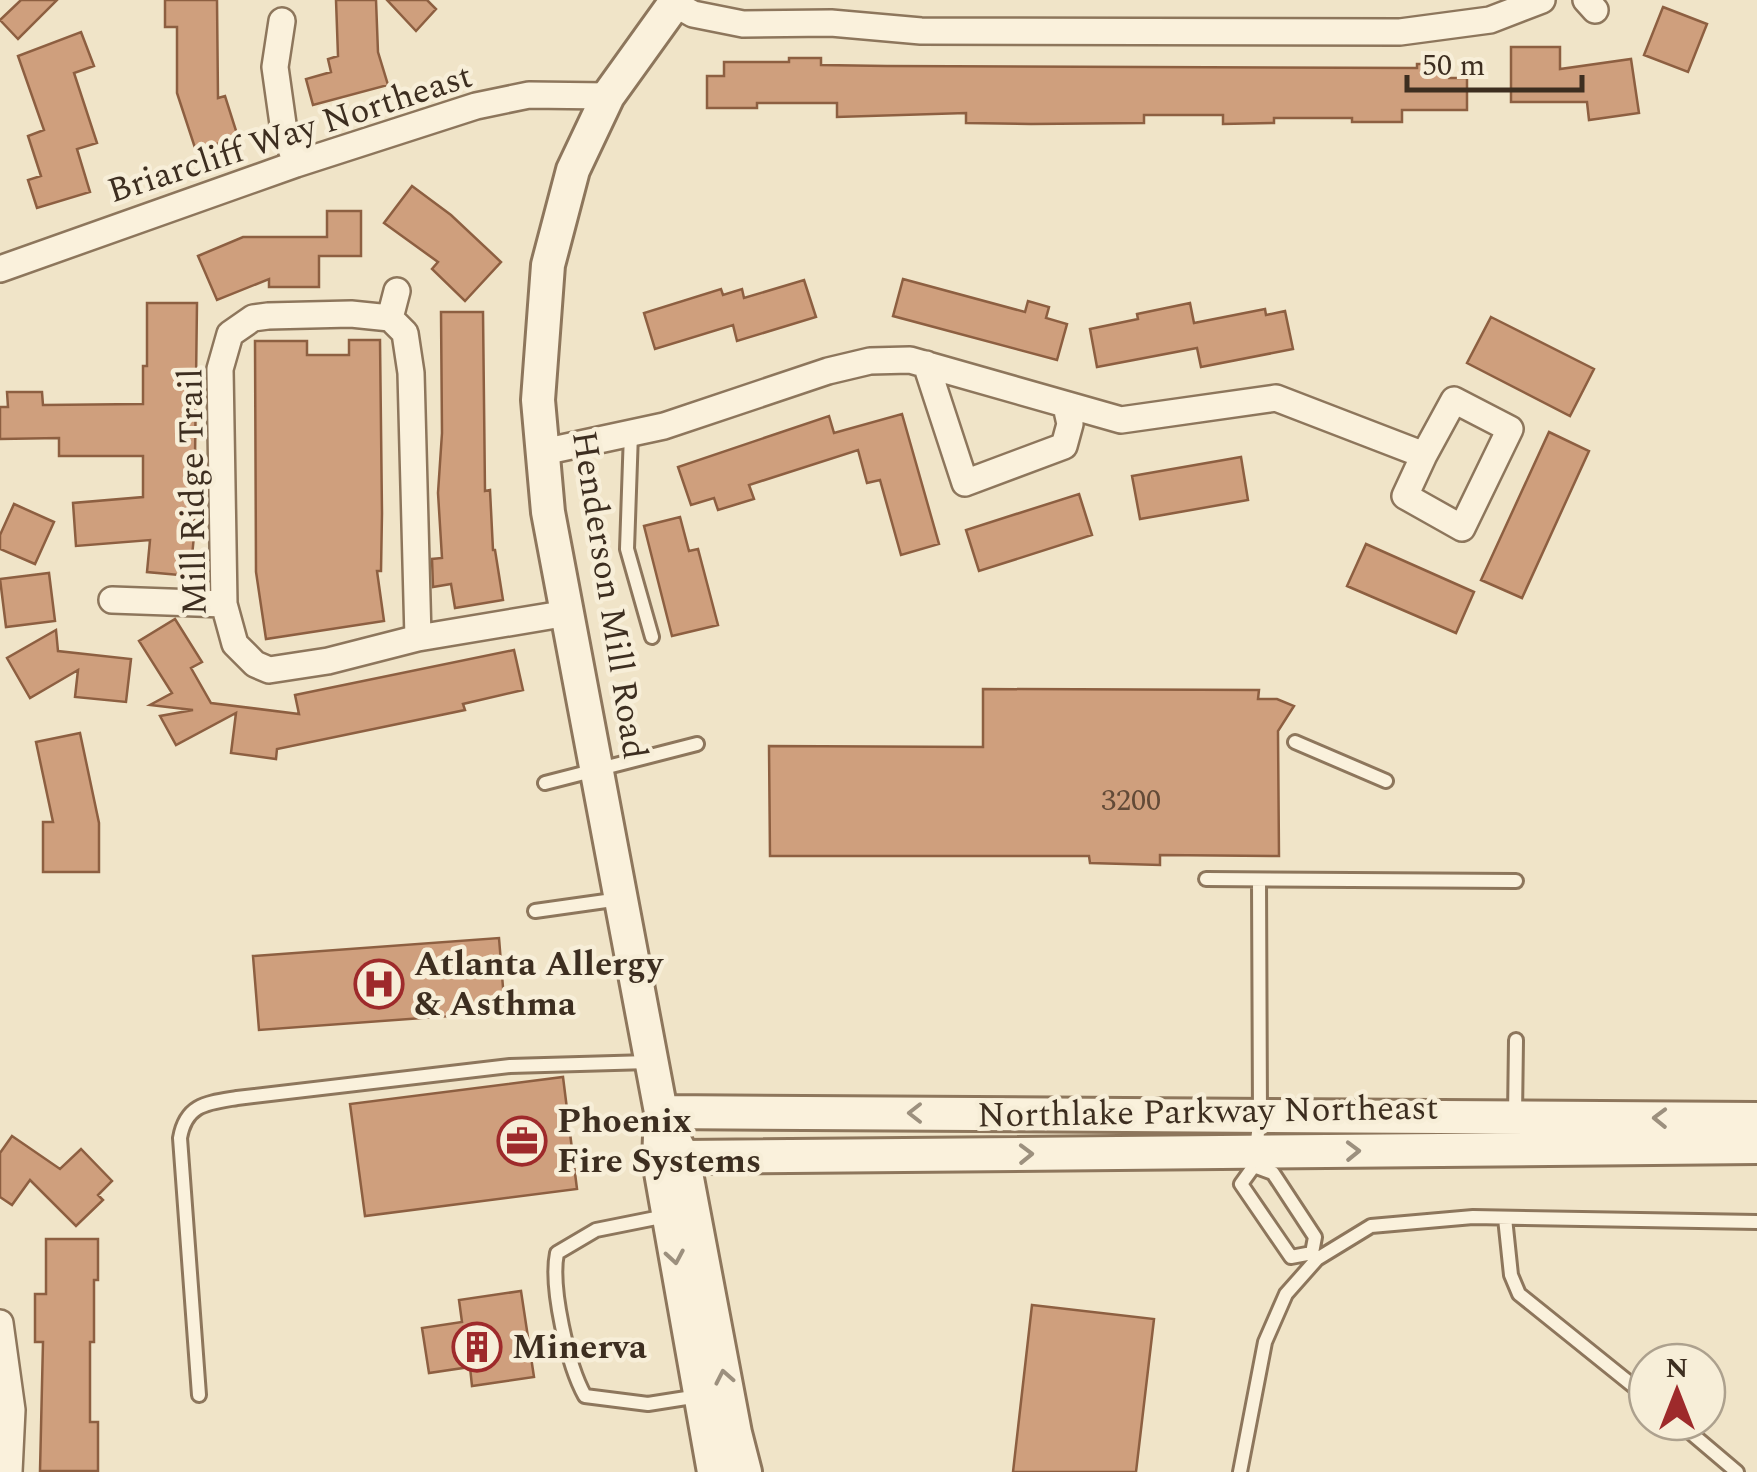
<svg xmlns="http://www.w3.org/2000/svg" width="1757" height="1472" viewBox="0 0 1757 1472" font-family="Spectral,serif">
	<rect width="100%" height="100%" fill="#f0e4c8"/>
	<path fill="#cf9f7d" stroke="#8d5f41" stroke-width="2.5" d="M21 0H57L18 39 0 20Z
		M165 0H217L218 98 225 96 238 137 196 151 177 93V27H165Z
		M336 0H376L378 52 388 85 313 105 306 79 331 72 328 59 338 56Z
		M387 0H427L436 9 416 31Z
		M1663 7 1707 24 1688 72 1644 55Z
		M81 32 94 66 74 73 97 143 77 149 90 192 37 208 28 180 41 176 28 136 44 130 18 56Z
		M1511 47H1560V69L1631 59 1639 113 1589 120 1587 102H1511Z
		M789 58H821V65L887 66 1417 68V64H1449V78H1467V110H1402V122H1352V118H1274V123L1223 124V115H1144V123L1031 124 966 123V113L837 117V103H757V108H707V76H724V62H789Z
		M412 186 451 215 501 262 465 301 432 269 438 262 384 223Z
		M327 211H361V256H319V287H269V279L217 300 198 256 243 237H327Z
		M903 279 1025 312 1028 301 1049 307 1046 318 1067 324 1057 360 893 316Z
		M804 280 816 317 737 341 733 325 655 349 644 313 721 289 723 295 742 289 744 298Z
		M147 303H197L194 536 190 576 147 572 150 540 76 546 73 503 143 497V456H59V438L0 439V407H8L7 392H42L43 405 143 404V366H147Z
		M1190 303 1194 323 1265 309 1266 315 1285 311 1293 349 1201 367 1197 348 1097 367 1090 329 1138 319 1137 314Z
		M441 312H483L485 491 490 490 493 550H495L503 600 455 608 451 584 433 587 432 559 442 558 438 493 442 433Z
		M1491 317 1594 369 1570 416 1467 363Z
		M349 340H380L382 513 381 571H377L384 621 266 639 256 572 255 341H307V355H349Z
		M902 414 939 544 901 555 880 480 867 483 858 450 749 485 754 499 718 510 714 498 691 505 678 467 829 416 834 433Z
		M1549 432 1589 451 1522 598 1481 580Z
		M1241 457 1248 500 1140 519 1132 476Z
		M1079 494 1092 535 979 571 966 530Z
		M14 504 54 522 35 564 0 549V535Z
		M680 517 689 551 698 549 718 625 672 636 644 526Z
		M1366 544 1474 592 1456 633 1347 586Z
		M49 573 55 621 6 627 0 579Z
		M175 619 202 662 191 668 211 703 299 714 295 695 514 650 523 690 463 704 465 710 277 749 276 759 231 753 236 713 176 745 160 716 193 710 150 705 172 693 139 641Z
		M56 630 58 651 131 659 126 702 75 697 78 670 30 698 7 658Z
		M983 689 1259 690 1258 699H1277L1294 706 1278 731 1279 856 1160 855V865L1090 863 1089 856H770L769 746 983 747Z
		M80 733 99 823V872H43V822H53L36 742Z
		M499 938 505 1012 259 1030 253 956Z
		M563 1077 577 1189 365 1216 350 1104Z
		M12 1136 60 1169 81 1149 112 1181 98 1195 103 1200 76 1226 30 1180 12 1205 0 1197V1153Z
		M46 1239H98V1280H94V1342H90V1422H98V1471H40L43 1342H35V1294H46Z
		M521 1291 534 1377 472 1386 470 1367 429 1373 422 1328 462 1322 459 1300Z
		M1032 1305 1154 1319 1136 1472H1013Z"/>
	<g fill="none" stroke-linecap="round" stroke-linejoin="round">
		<g stroke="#8d765c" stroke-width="18">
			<path id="service" d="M631 433 627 549 652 637
				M1295 742 1386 781
				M545 783 697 744
				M1206 879 1516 881
				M1259 880 1260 1116 1254 1166 1241 1184 1291 1257 1312 1253
				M535 911 620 899
				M1515 1116 1516 1040
				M1254 1166 1273 1173 1315 1237 1312 1253 1315 1256
				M666 1216 596 1230 557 1253C550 1287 568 1366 585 1396L648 1404 699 1396
				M1505 1218 1511 1275 1519 1294 1647 1397
				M199 1395 180 1138C186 1104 207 1103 237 1098L510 1066 649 1062
				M1678 1422 1737 1472
				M1240 1472 1265 1342 1286 1294 1317 1259 1371 1226 1473 1217 1757 1222"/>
		</g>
		<g stroke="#8d765c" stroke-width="30">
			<path id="minor" d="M1586 0 1595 10
				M675 4 693 14 743 24 831 23 921 31 1400 32 1490 20 1542 0
				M282 21 275 67 283 124 296 164
				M0 269 296 164 476 106 529 95 608 96
				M390 318 397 291
				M926 364 965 483 1064 446 1070 424 1066 406
				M543 452 664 426 828 371 870 361 910 360 1121 420 1276 398 1424 455 1454 400 1510 429 1462 528 1405 496 1424 455
				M112 600 224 604
				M418 638 411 373 405 333 390 318 351 314 268 316 253 318 230 334 220 369 224 604 235 644 255 664 269 670 328 661 418 638 568 613
				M0 1323 12 1410 9 1472"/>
		</g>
		<g stroke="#8d765c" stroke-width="38">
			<path id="tertiary" d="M677 0 608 96 573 170 548 265 538 400 548 512 661 1112 659 1161 714 1472
				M661 1112 1757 1119
				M674 1140 683 1157 735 1433 745 1472
				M659 1161 683 1157 1757 1147"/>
		</g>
		<use href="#service" stroke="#faf1dc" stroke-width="12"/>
		<use href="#minor" stroke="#faf1dc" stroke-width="25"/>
		<use href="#tertiary" stroke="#faf1dc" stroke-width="32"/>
	</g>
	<defs><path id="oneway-chevron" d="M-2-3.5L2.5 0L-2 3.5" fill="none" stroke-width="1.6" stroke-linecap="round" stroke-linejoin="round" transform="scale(2.5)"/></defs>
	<g stroke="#9c907e">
		<use href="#oneway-chevron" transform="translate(915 1113) rotate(-180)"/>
		<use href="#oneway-chevron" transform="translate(1660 1118) rotate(-179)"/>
		<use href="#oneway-chevron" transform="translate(1353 1151) rotate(-1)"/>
		<use href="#oneway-chevron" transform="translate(1026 1154) rotate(-1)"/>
		<use href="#oneway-chevron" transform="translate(675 1257) rotate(80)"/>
		<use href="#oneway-chevron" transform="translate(724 1377) rotate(-101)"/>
	</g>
	<defs>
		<g id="hospital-ring" transform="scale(2.5)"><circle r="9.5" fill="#f7eed8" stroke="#9e2a2b" stroke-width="1.5"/><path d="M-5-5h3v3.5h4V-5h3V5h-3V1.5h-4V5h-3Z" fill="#9e2a2b"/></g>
		<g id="office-ring" transform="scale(2.5)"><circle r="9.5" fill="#f7eed8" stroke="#9e2a2b" stroke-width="1.5"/><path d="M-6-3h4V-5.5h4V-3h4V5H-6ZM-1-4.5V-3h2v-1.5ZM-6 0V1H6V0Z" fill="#9e2a2b"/></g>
		<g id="building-ring" transform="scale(2.5)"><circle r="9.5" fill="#f7eed8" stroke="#9e2a2b" stroke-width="1.5"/><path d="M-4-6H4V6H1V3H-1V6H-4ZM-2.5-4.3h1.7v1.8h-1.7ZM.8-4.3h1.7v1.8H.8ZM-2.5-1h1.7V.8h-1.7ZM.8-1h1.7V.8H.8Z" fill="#9e2a2b"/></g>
	</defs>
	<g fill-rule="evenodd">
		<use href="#hospital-ring" x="379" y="984"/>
		<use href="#office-ring" x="522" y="1141"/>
		<use href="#building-ring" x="477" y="1347"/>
	</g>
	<g text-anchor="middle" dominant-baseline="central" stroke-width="9" stroke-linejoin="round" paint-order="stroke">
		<g font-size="30" fill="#624a37">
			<text x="1131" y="801">3200</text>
		</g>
		<g font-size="35" fill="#3d2e20" stroke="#f7eed8">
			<text transform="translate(290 134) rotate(-18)">Briarcliff Way Northeast</text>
			<text transform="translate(193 492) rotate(-91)">Mill Ridge Trail</text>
			<text transform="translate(609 595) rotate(81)">Henderson Mill Road</text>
			<text transform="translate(1208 1112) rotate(-1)">Northlake Parkway Northeast</text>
		</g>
		<g font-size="35" font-weight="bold" fill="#3d2e20" stroke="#f7eed8" text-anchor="start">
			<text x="414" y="964">Atlanta Allergy<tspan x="414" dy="40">&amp; Asthma</tspan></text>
			<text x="557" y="1121">Phoenix<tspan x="557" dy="40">Fire Systems</tspan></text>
			<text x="512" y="1347">Minerva</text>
		</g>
	</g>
	<g transform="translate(1677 1392)"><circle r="48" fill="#f7eed8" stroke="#ada18e" stroke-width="2.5"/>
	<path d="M0-8L18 38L0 25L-18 38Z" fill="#9e2a2b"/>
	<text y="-15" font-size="28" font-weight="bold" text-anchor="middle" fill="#3d2e20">N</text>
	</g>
	<path d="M1407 75v15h175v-15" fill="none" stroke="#3d2e20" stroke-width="5"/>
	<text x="1422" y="75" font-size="30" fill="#3d2e20" stroke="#f7eed8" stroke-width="8" paint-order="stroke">50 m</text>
</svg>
